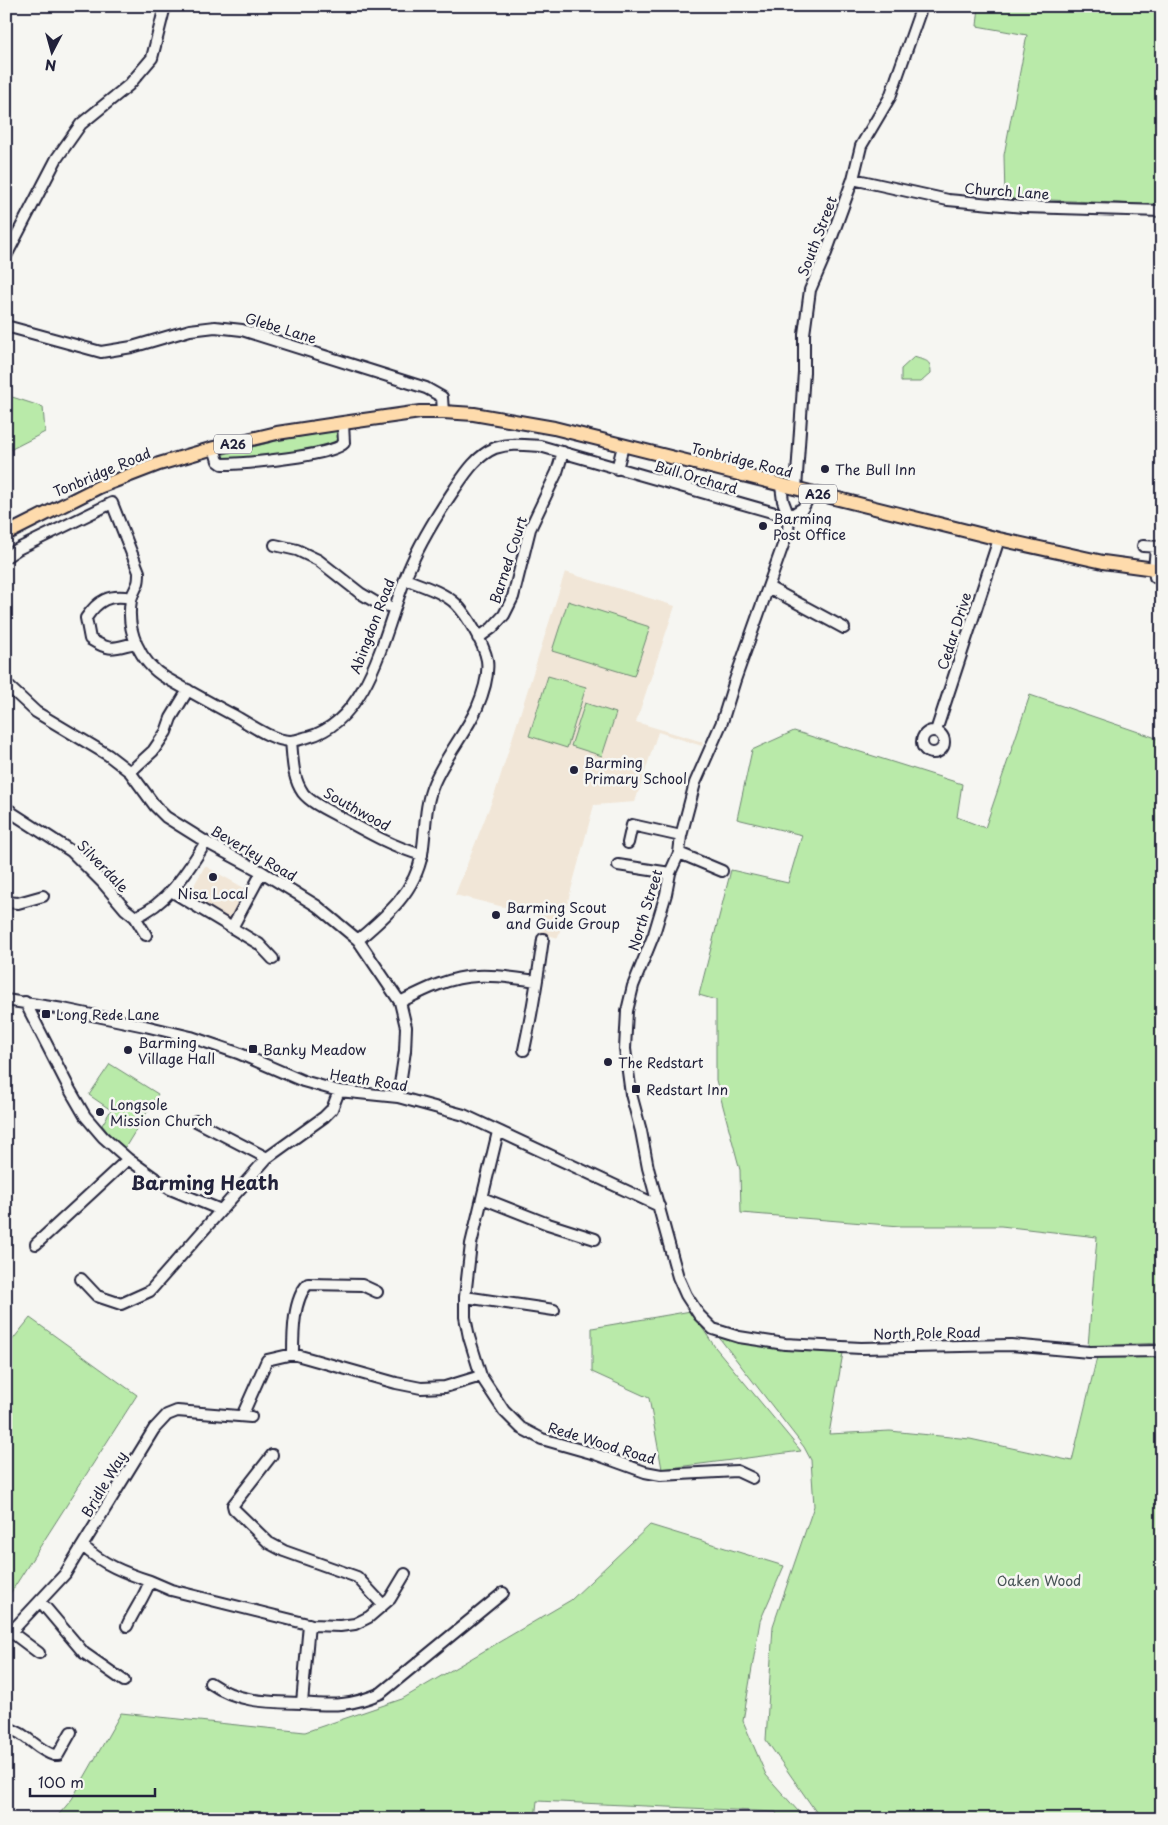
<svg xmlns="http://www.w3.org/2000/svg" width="1168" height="1825" viewBox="0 0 1168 1825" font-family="'Playpen Sans',sans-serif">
	<rect width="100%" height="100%" fill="#f6f6f2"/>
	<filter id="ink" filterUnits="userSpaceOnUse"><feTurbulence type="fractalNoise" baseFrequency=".02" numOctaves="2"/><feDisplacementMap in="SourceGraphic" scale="10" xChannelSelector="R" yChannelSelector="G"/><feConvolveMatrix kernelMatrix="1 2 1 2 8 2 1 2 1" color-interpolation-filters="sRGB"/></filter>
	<g filter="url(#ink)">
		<path fill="#f1e6d7" d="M565 572 675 606 636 722 703 742 702 746 658 732 635 802 594 805 558 938 541 933V918L536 915 455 895 495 793Z
			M205 866 246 889 229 921 187 897Z"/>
		<path fill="#b9eaa9" stroke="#6e8672" d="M979 6H1162V205L1005 198 1004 155 1027 35 977 26Z
			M914 357C925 361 931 359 931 373L921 382H901V369Z
			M6 395 43 407 45 432 6 452Z
			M336 431 339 433 340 443 294 454 223 461 221 455 280 440Z
			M568 601 650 627 634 676 552 651Z
			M548 676 586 687 567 748 529 736Z
			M1030 695 1162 740V1343L1088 1346 1097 1237 1001 1226H900L741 1213 740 1170 716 1080V1000L699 995 731 870 788 883 802 835 737 819 752 750 794 731 962 784 957 817 985 828Z
			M585 703 616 713 602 756 571 746Z
			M110 1064 158 1094 123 1151 102 1125 111 1110 89 1095Z
			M691 1311 715 1347 801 1451 662 1469 649 1398 592 1372V1328Z
			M30 1318 137 1395 6 1600V1348Z
			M717 1335 771 1347 843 1353 829 1434 890 1431 970 1439 1072 1461 1097 1357H1162V1819H821L766 1740 773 1626 814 1506 811 1460 804 1447Z
			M650 1525 784 1566 760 1621 743 1721 766 1775 798 1811 803 1819H778L776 1812 537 1801 535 1819H55L72 1799 121 1713 305 1732 402 1699 571 1600Z"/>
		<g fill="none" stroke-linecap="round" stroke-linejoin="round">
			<g stroke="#22223b" stroke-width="14">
				<path id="minor" d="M853 179 948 200 1024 207 1162 211
					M6 256 57 158 81 124 129 85 152 58 165 6
					M6 326 101 352 132 347 190 330 215 327 242 330 426 388 442 397 443 412
					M214 448 218 461 222 464C241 464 334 456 344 443L343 423
					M617 469 623 446
					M781 486 783 501 789 517 788 531 735 680 722 722 695 783 681 836 679 853 670 873 666 894 654 934 633 986 627 1011 625 1049 631 1094 641 1131 648 1168 678 1277 686 1295 699 1315 713 1329 739 1337 785 1344 861 1348 1011 1345 1089 1352 1162 1351
					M796 489 804 372V334L810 290 826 253 853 179 861 146 890 97 922 6
					M789 517 803 508 811 493
					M275 545 297 550 318 560 360 593 377 603 395 608
					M1143 546 1161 547
					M1156 547 1154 570 1155 577 1162 580
					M6 557 18 549 112 503 139 572C139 575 139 580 138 583 136 589 132 594 131 600 126 630 139 662 166 678 189 691 212 704 235 716 251 725 271 740 290 741 296 741 303 738 308 737 369 721 385 630 405 579 417 547 435 518 454 490 465 474 476 456 495 448 511 443 524 445 540 446L789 517
					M768 587 844 628
					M131 598C109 594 98 600 86 618L90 639C111 652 113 648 135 643
					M478 638 492 628 504 615 513 597 530 529 557 472 563 452
					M6 684 36 712 108 755 130 772 155 806 166 817 206 842 262 872 317 906 358 940 400 1002 406 1027 405 1051 398 1097
					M922 742a11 11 0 1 1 22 0a11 11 0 1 1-22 0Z
					M936 731 999 539
					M291 741C293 759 292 777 303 793 311 803 327 810 338 816 365 831 391 846 422 855
					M130 772 153 751 166 732 171 718 188 690
					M6 809 71 851 103 883 125 909 135 917 146 935
					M6 821 11 811
					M628 843 632 825 681 836
					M679 853 722 871
					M618 865 670 873
					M171 891 259 944 273 959
					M6 902 18 903 43 896
					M135 917C168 904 188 870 206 842
					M232 928 262 872
					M358 940C386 916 415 892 422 854 426 830 424 806 434 783 445 757 465 734 477 708 483 694 489 675 487 660 484 644 467 615 456 604 444 592 420 585 405 579
					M6 1000 63 1009 145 1026 191 1037 238 1053 303 1081 339 1091 398 1097 464 1115 659 1206
					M25 1002 70 1090 85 1116 103 1137 128 1159 170 1189 221 1210
					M400 1002C424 990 449 977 477 976 497 975 517 978 536 981
					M524 1050C532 1013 538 976 543 939
					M196 1121 267 1158
					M498 1132 471 1244 465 1297V1317L469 1337 481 1376 504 1411 521 1428 542 1439 595 1454 645 1472 661 1475 737 1471 752 1478
					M482 1198 548 1224 595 1239
					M36 1244 128 1159
					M81 1279 97 1296 121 1304 150 1291 267 1158 324 1117 332 1109 339 1091
					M465 1297 554 1310
					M293 1354C293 1334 293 1299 308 1284L362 1285 377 1292
					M242 1416 267 1360 293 1354 396 1383 421 1388 445 1387 481 1376
					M272 1455 233 1505 234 1509 269 1543 284 1551 357 1577 383 1605
					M83 1546C102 1564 125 1573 150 1581 144 1598 134 1610 127 1626
					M150 1581 171 1590 312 1625 340 1626 355 1624 369 1617 390 1599 405 1574
					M40 1601 84 1653 124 1681
					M39 1653 11 1632 65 1574 154 1429 167 1415 177 1411 251 1417
					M210 1683C239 1703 268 1702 302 1703L309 1624
					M302 1703C334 1706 351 1706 381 1693L503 1593
					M6 1728C25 1731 36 1750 54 1755H58L71 1732"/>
			</g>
			<g stroke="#22223b" stroke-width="16">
				<path id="major" d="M6 534 99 487 159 464 214 448 277 433 343 423 420 412H443L474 414 554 428 999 539 1103 562 1162 570"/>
			</g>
			<use href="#minor" stroke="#f6f6f2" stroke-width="10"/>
			<use href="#major" stroke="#fedbac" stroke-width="12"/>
		</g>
	</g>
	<g fill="#22223b" stroke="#f6f6f2" stroke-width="2">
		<circle cx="825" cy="469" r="5"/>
		<circle cx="763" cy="526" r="5"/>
		<circle cx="574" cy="770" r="5"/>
		<circle cx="213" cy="877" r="5"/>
		<circle cx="496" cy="915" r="5"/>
		<rect x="41" y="1009" width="10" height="10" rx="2.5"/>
		<rect x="248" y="1044" width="10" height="10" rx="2.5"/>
		<circle cx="128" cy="1050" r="5"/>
		<circle cx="608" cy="1062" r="5"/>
		<rect x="631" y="1084" width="10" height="10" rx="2.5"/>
		<circle cx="100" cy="1112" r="5"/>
	</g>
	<g text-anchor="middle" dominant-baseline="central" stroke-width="5" stroke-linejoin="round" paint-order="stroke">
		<g fill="#f6f6f2" stroke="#626272" stroke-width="1">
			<rect x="214" y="434.5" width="38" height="19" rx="4"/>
			<rect x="799" y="484.5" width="38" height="19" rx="4"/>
		</g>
		<g font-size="12" font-weight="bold" fill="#22223b">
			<text x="233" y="444">A26</text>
			<text x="818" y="494">A26</text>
		</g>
		<g font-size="14" fill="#22223b" stroke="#f6f6f2">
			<text transform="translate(1007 191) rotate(4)">Church Lane</text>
			<text transform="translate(817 236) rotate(-69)">South Street</text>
			<text transform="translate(281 328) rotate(17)">Glebe Lane</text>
			<text transform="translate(742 460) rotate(14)">Tonbridge Road</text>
			<text transform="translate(102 472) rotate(-23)">Tonbridge Road</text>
			<text transform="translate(696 477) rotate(16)">Bull Orchard</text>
			<text transform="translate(508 560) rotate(-72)">Barned Court</text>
			<text transform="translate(372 626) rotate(-69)">Abingdon Road</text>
			<text transform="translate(954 631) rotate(-72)">Cedar Drive</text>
			<text transform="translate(357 809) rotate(29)">Southwood</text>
			<text transform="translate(254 853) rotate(30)">Beverley Road</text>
			<text transform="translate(103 866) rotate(46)">Silverdale</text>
			<text transform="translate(645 910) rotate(-73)">North Street</text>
			<text transform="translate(369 1080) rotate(9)">Heath Road</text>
			<text transform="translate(927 1333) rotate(-1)">North Pole Road</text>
			<text transform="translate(602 1443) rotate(17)">Rede Wood Road</text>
			<text transform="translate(104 1484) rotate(-59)">Bridle Way</text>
		</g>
		<g font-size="14" fill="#22223b" stroke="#f6f6f2" text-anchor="start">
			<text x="835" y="469">The Bull Inn</text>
			<text x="773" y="518">Barming<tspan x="773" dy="16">Post Office</tspan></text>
			<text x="584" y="762">Barming<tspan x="584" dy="16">Primary School</tspan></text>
			<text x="213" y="893" text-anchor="middle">Nisa Local</text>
			<text x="506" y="907">Barming Scout<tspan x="506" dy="16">and Guide Group</tspan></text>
			<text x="56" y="1014">Long Rede Lane</text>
			<text x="138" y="1042">Barming<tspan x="138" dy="16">Village Hall</tspan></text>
			<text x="263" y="1049">Banky Meadow</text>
			<text x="618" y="1062">The Redstart</text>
			<text x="646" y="1089">Redstart Inn</text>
			<text x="110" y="1104">Longsole<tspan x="110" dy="16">Mission Church</tspan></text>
		</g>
		<g font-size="14" fill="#485456" stroke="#f6f6f2">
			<text x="1039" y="1580">Oaken Wood</text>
		</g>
		<g font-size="19" font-weight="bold" fill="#22223b" stroke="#f6f6f2">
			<text x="205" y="1182">Barming Heath</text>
		</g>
	</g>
	<rect width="1168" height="1825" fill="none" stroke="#f6f6f2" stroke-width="25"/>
	<rect x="12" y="12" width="1143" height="1800" fill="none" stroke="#22223b" stroke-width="2" filter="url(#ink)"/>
	<g transform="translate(52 52) rotate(186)" stroke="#f6f6f2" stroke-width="4" paint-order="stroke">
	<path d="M0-4L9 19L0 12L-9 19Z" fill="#22223b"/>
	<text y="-8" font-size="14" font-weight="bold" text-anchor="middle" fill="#22223b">N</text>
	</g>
	<path d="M30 1788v8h125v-8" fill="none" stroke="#22223b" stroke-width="2.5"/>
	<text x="38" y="1788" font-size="15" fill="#22223b" stroke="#f6f6f2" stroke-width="4" paint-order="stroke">100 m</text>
</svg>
